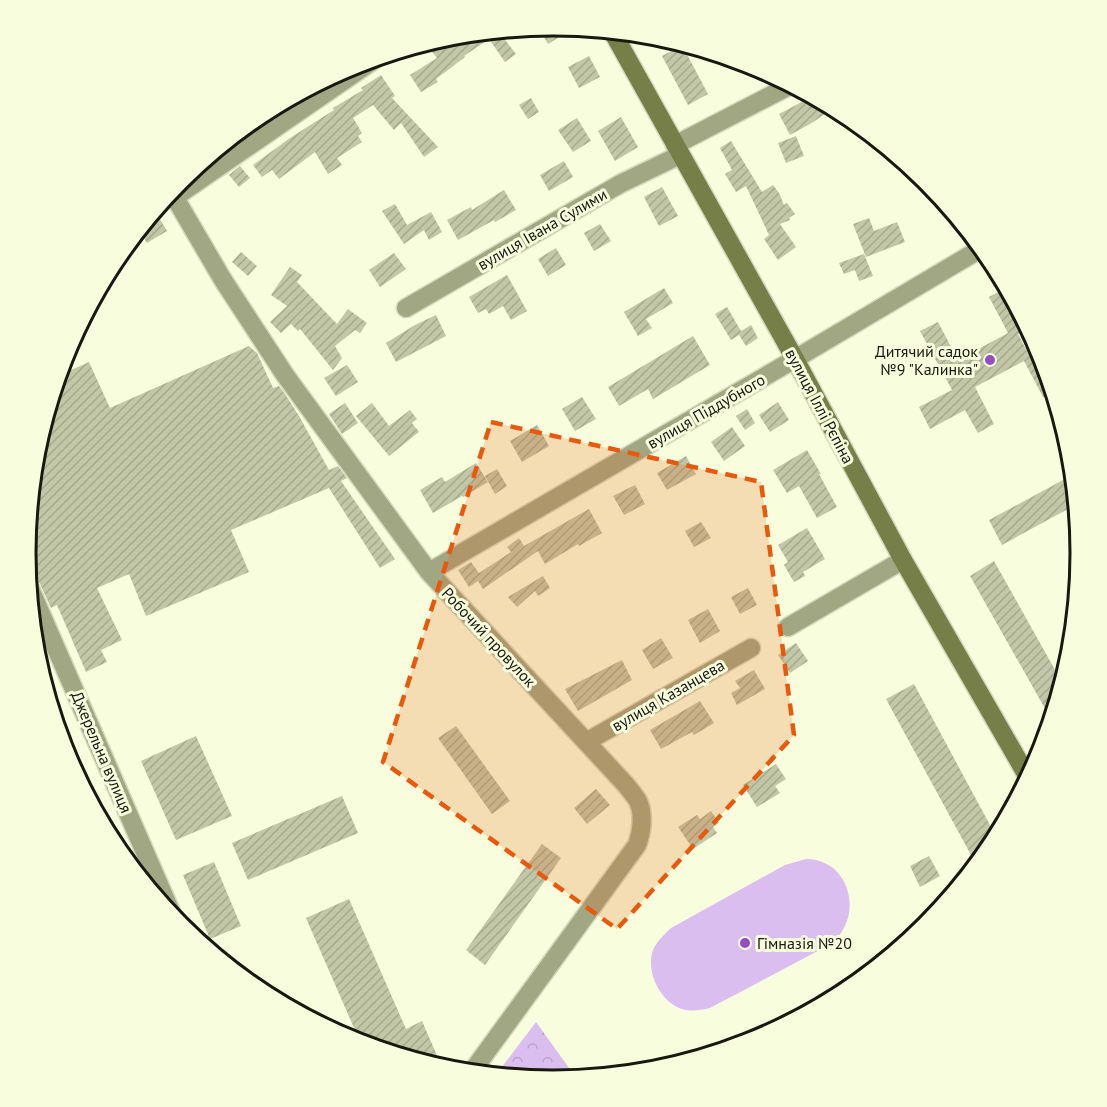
<svg xmlns="http://www.w3.org/2000/svg" width="1107" height="1107" viewBox="0 0 1107 1107" font-family="'PT Sans',sans-serif">
	<defs>
		<pattern id="park-crowns" width="20" height="18" patternUnits="userSpaceOnUse" patternTransform="scale(1.5)"><rect width="20" height="18" fill="#dbbef0"/><path d="M2 6a3 3 0 1 1 6 0M12 15a3 3 0 1 1 6 0" fill="none" stroke="#bba3cd"/></pattern>
		<pattern id="building-hatch" width="6" height="6" patternUnits="userSpaceOnUse" patternTransform="scale(1.5)"><rect width="6" height="6" fill="#c1c7a7"/><path d="M-1 1l2-2M0 6l6-6M5 7l2-2" fill="none" stroke="#a5aa8f"/></pattern>
	</defs>
	<rect width="100%" height="100%" fill="#f8fedd"/>
	<path fill="url(#park-crowns)" d="M536 1022 577 1079 553 1081 495 1076Z"/>
	<path fill="#dbbef0" d="M806 859C852 859 865 920 829 945L710 1008C701 1010 691 1012 682 1009 659 1002 643 967 655 946 659 939 665 934 671 928L785 865Z"/>
	<path fill="url(#building-hatch)" d="M554 26 574 28 548 44 538 27Z
		M501 31 499 32 516 54 505 62 489 39 464 56 465 57 436 79 438 82 421 92 410 75 437 58 430 49 447 37Z
		M682 45 708 94 688 105 662 56Z
		M589 56 600 77 579 88 568 67Z
		M381 75 395 96 392 98 438 147 424 157 401 123 394 130 373 105 353 118 362 133 358 136 362 142 337 158 342 165 328 174 315 152 279 179 272 170 262 177 253 165 290 138 334 110 333 108 363 90 361 88Z
		M813 96 834 108 810 124 790 135 779 114Z
		M531 98 539 112 528 119 519 105Z
		M621 117 638 147 615 161 598 131Z
		M577 118 591 141 573 152 558 130Z
		M796 136 804 156 786 163 778 143Z
		M731 141 762 192 773 185 779 193 784 205 787 203 795 214 789 218 790 220 780 224 796 247 778 260 764 239 769 235 746 186 736 192 725 174 732 170 720 148Z
		M564 161 573 177 549 191 540 175Z
		M240 166 250 178 239 187 229 175Z
		M662 187 678 216 659 226 644 197Z
		M504 190 516 210 495 222 494 220 458 240 447 220 471 207 472 210Z
		M395 204 407 225 431 212 442 232 429 240 424 230 404 244 382 211Z
		M158 216 167 231 147 243 139 231 142 226Z
		M869 218 874 231 897 222 905 242 866 257 853 224Z
		M600 224 611 241 594 251 584 233Z
		M556 248 566 265 548 276 538 259Z
		M241 252 257 266 248 276 232 262Z
		M394 253 406 269 380 287 369 270Z
		M864 254 873 276 859 281 855 270 844 274 839 263Z
		M290 267 302 275 297 282 337 324 348 309 367 323 360 333 355 330 335 346 342 358 333 370 300 329 298 331 291 324 281 333 270 322 287 306 271 295Z
		M507 275 527 311 511 320 503 306 489 314 486 309 478 313 469 297Z
		M664 288 673 303 646 319 652 328 638 336 624 312Z
		M1006 288 1029 328 1018 334 1030 357 1041 351 1054 392 1043 397 1024 361 975 387 994 424 978 433 965 410 930 429 919 407 952 390 920 331 938 322 958 360 1008 333 989 297Z
		M727 307 741 331 751 325 758 338 746 346 739 335 731 340 715 314Z
		M436 315 446 336 396 362 386 343 415 325Z
		M693 336 710 365 653 399 648 389 619 406 608 387Z
		M249 346 257 353 273 388 279 386 285 394 299 416 329 470 338 466 347 478 341 481 395 559 380 568 329 488 231 530 249 572 146 616 129 574 97 588 122 640 101 650 107 662 86 672 57 605 51 608 26 553 36 450 58 376 89 362 110 408Z
		M347 365 358 382 336 396 324 378Z
		M582 397 596 419 575 431 562 409Z
		M778 402 789 420 770 432 759 415Z
		M345 403 358 423 342 434 329 414Z
		M372 403 389 426 410 410 417 419 412 423 419 432 389 456 356 416Z
		M747 409 755 423 745 430 736 416Z
		M537 425 549 446 522 462 510 441Z
		M732 427 745 446 724 461 711 442Z
		M807 450 821 474H819L837 507 817 518 799 486 787 493 773 470Z
		M686 456 696 474 667 490 657 473Z
		M476 463 488 482 463 497 462 496 433 513 420 490 442 477 445 482Z
		M497 469 507 486 495 494 485 476Z
		M1074 474 1077 504 1002 545 989 520Z
		M635 485 645 504 624 515 613 496Z
		M589 509 602 533 579 546 578 544 545 564 538 551 483 589 478 581 469 587 458 570 471 562 479 573 511 552 507 547 519 538 524 546Z
		M701 522 711 538 694 547 685 531Z
		M807 528 825 559 803 572 805 576 794 582 784 565 788 562 778 545Z
		M994 561 1063 684 1052 721 970 576Z
		M543 576 550 588 538 596 535 591 517 607 508 597Z
		M748 588 757 605 740 614 731 597Z
		M708 609 720 631 700 643 688 620Z
		M661 638 673 658 653 669 642 650Z
		M796 643 808 661 790 673 778 655Z
		M622 660 632 680 578 711 565 689Z
		M754 670 765 689 737 705 731 693 740 688 735 681Z
		M914 684 997 838 992 847 977 866 886 699Z
		M700 701 714 723 694 735 692 732 661 749 650 730Z
		M456 726 510 801 492 814 438 738Z
		M196 736 232 816 176 840 141 761Z
		M776 764 786 779 775 786 780 793 757 807 743 785Z
		M596 789 610 805 587 824 574 808Z
		M342 796 358 833 248 880 232 843Z
		M711 811 719 823 713 827 717 833 693 849 678 827 697 815 700 819Z
		M542 844 561 858 485 965 466 950Z
		M929 856 940 876 920 887 910 866Z
		M214 862 241 926 210 939 183 875Z
		M349 899 406 1029 422 1021 438 1058 425 1064 361 1044 306 918Z"/>
	<g fill="none" stroke-linecap="round" stroke-linejoin="round">
		<g stroke="#d4d9bc" stroke-width="21">
			<path id="street" d="M675 145 791 85
				M171 191 223 280 285 375 429 572 626 785C630 790 635 796 638 801 644 814 642 832 637 845L471 1073
				M175 197 378 57
				M406 308 620 184 680 155
				M429 572 795 359 982 248
				M28 584 175 921
				M788 627 903 560
				M586 742 751 648"/>
		</g>
		<g stroke="#d4d9bc" stroke-width="21">
			<path id="secondary" d="M612 31 795 359 903 560 1029 779"/>
		</g>
		<use href="#street" stroke="#a1a783" stroke-width="18"/>
		<use href="#secondary" stroke="#777f48" stroke-width="18"/>
	</g>
	<path fill="#e8590c" fill-opacity="0.2" stroke="#e8590c" stroke-width="4.5" stroke-dasharray="12 8" stroke-linejoin="round" d="M491 422 761 482 794 735 617 929 383 762Z"/>
	<g fill="#964ec2" stroke="#f8fedd" stroke-width="2">
		<circle cx="990" cy="360" r="6"/>
		<circle cx="745" cy="943" r="6"/>
	</g>
	<g text-anchor="middle" dominant-baseline="central" stroke-width="6" stroke-linejoin="round" paint-order="stroke">
		<g font-size="16" fill="#17190d" stroke="#f8fedd">
			<text transform="translate(542 229) rotate(-30)">вулиця Івана Сулими</text>
			<text transform="translate(820 406) rotate(62)">вулиця Іллі Рєпіна</text>
			<text transform="translate(706 411) rotate(-30)">вулиця Піддубного</text>
			<text transform="translate(489 637) rotate(47)">Робочий провулок</text>
			<text transform="translate(668 695) rotate(-30)">вулиця Казанцева</text>
			<text transform="translate(102 752) rotate(67)">Джерельна вулиця</text>
		</g>
		<g font-size="16" fill="#17190d" stroke="#f8fedd" text-anchor="end">
			<text x="978" y="351">Дитячий садок<tspan x="978" dy="18">№9 "Калинка"</tspan></text>
			<text x="757" y="943" text-anchor="start">Гімназія №20</text>
		</g>
	</g>
	<path d="M0 0H1107V1107H0ZM36 553a517 517 0 1 1 1034 0a517 517 0 1 1-1034 0Z" fill="#f8fedd" fill-rule="evenodd"/>
	<path fill="none" stroke="#17190d" stroke-width="3" d="M36 553a517 517 0 1 1 1034 0a517 517 0 1 1-1034 0Z"/>
</svg>
